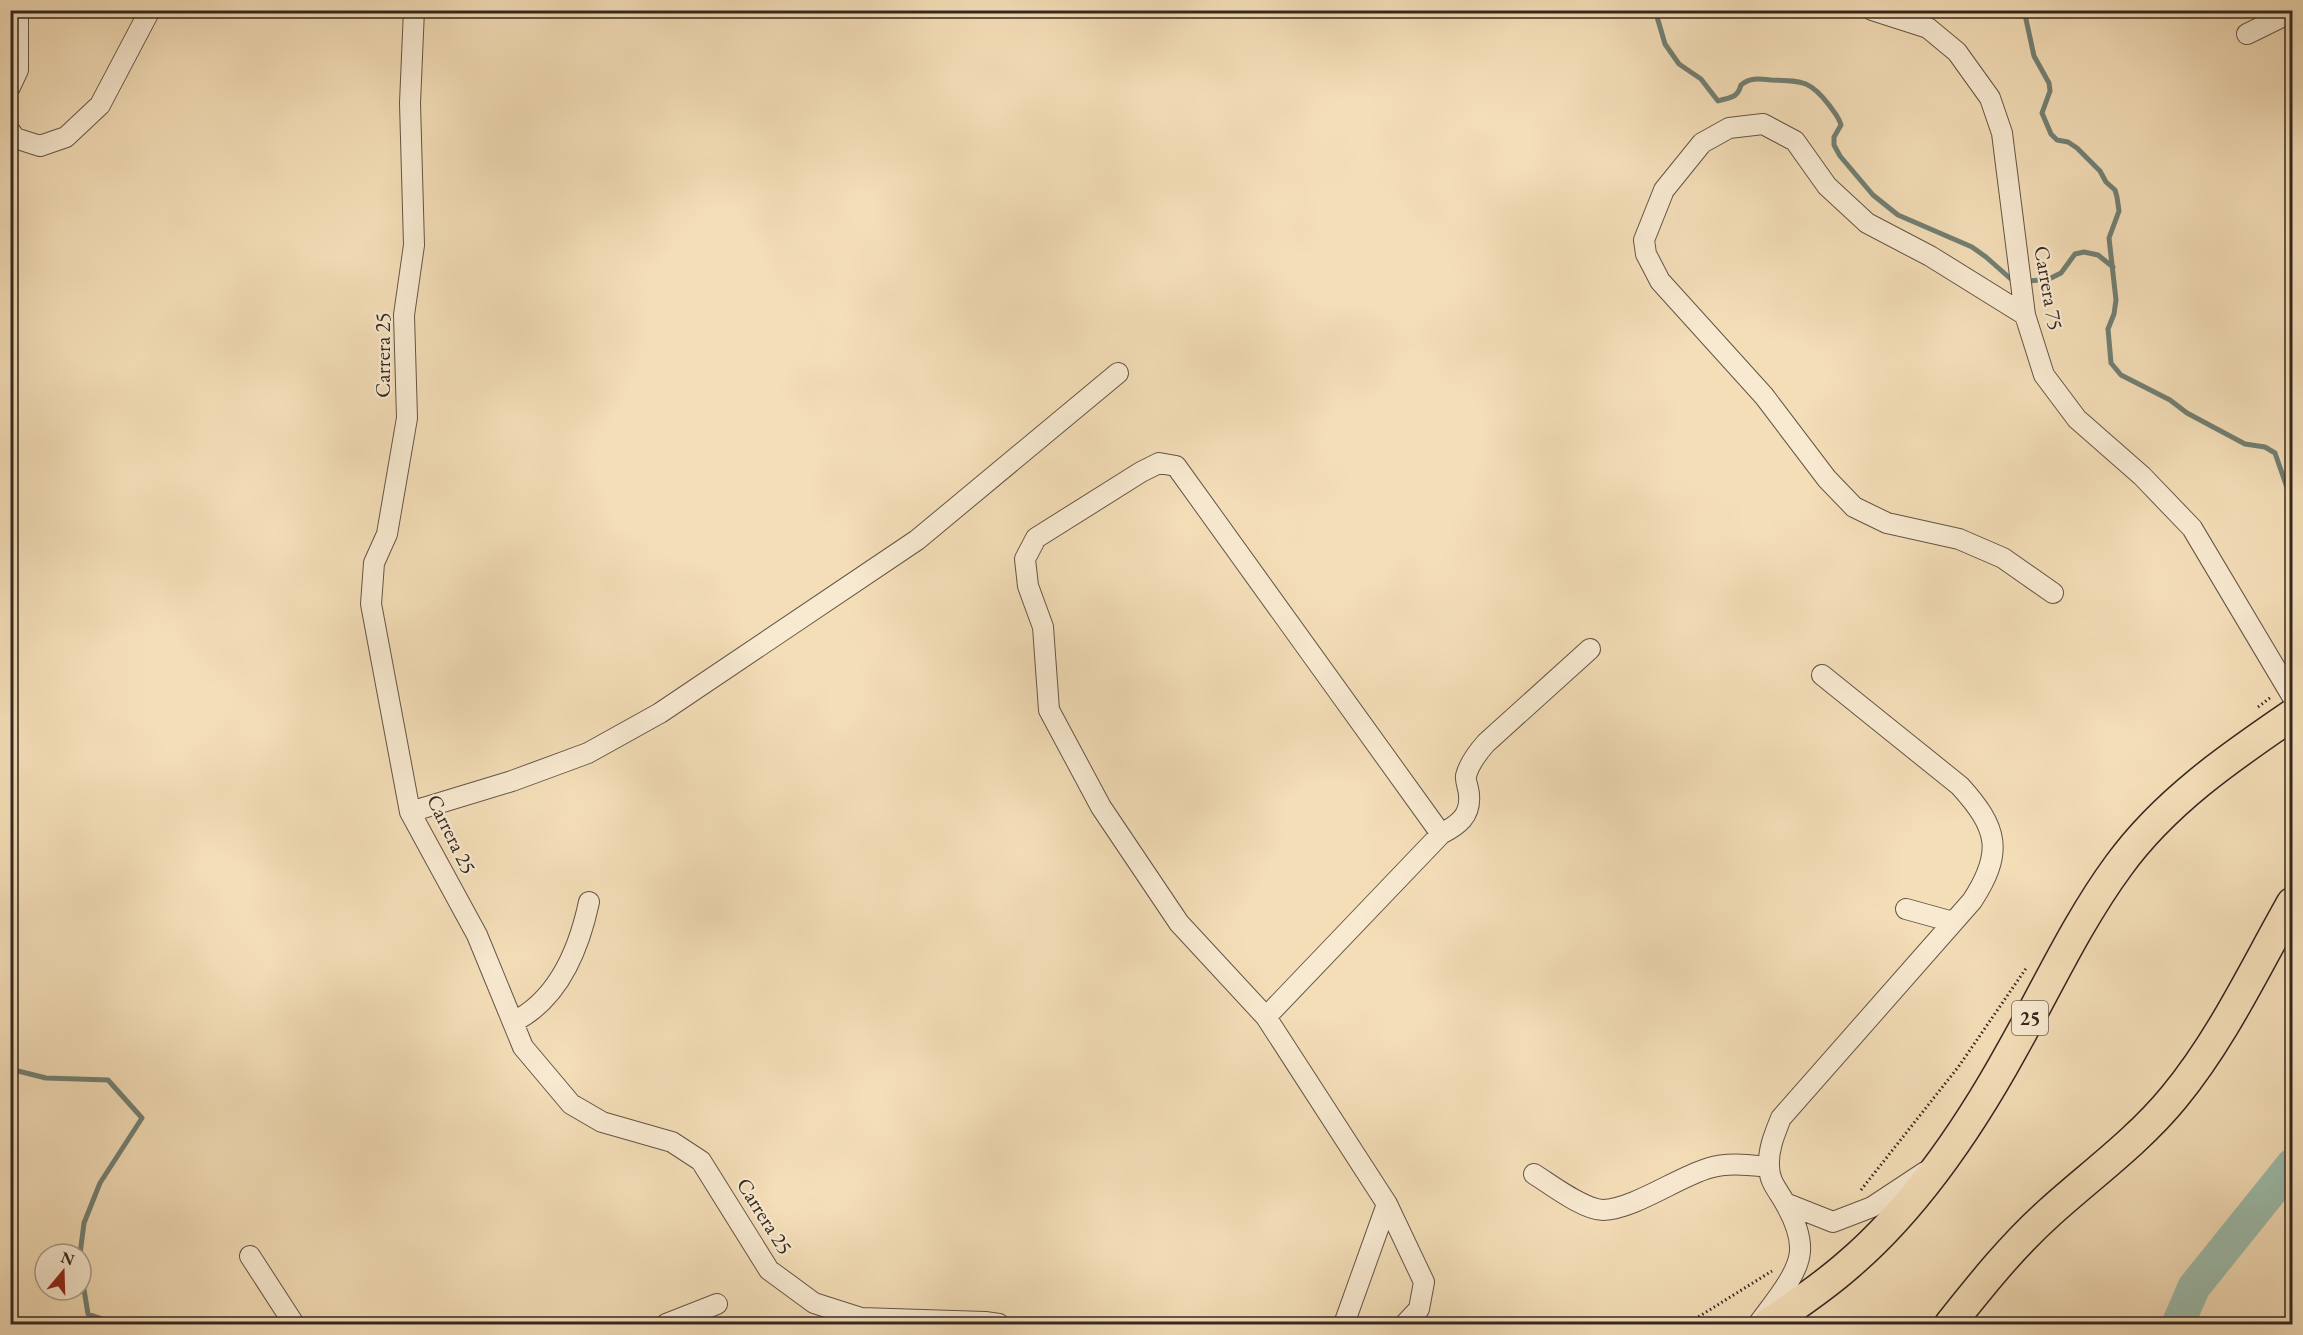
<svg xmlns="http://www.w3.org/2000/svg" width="2303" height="1335" viewBox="0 0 2303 1335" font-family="'EB Garamond',serif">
	<rect width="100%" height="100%" fill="#f4deb8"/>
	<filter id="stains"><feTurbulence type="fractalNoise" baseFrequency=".00333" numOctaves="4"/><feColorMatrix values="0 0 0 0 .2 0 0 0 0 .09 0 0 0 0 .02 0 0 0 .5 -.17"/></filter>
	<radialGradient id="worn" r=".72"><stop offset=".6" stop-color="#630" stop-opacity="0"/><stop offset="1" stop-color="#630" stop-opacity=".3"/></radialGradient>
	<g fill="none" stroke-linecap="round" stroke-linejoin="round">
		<path stroke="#728074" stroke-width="5" d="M1562 10 1581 15 1603 10
			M1655 10 1665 44 1679 64 1701 79 1718 101C1730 97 1737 99 1741 85 1750 77 1761 79 1772 80 1802 81 1810 80 1829 105 1834 112 1839 117 1841 125L1834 137V145L1840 156 1873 195 1898 215 1972 247 1986 257 2012 280 2018 282 2049 279 2061 273 2075 254 2084 252 2098 255 2113 267
			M2024 10 2034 56 2049 83 2050 91 2042 113 2051 134 2057 140 2068 142 2077 148 2100 171 2106 182 2115 190 2117 197 2119 211 2109 238 2116 300 2114 314 2108 329 2111 363 2121 375 2170 400 2187 413 2245 444 2265 447 2275 453 2292 502
			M10 1069 46 1078 108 1080 142 1118 100 1183 84 1223 80 1254
			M81 1271 88 1314 117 1324"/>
		<path stroke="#9cbcab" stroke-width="33" d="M2178 1324 2194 1287 2292 1165"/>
		<g stroke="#645547" stroke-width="22">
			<path id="minor" d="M414 10 410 103 414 245 404 315 407 418 387 534 374 563 371 604 410 812 477 935 523 1047 571 1104 602 1122 672 1142 701 1161 769 1270 814 1303 861 1318 985 1322 999 1324
				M1872 10 1928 28 1957 52 1990 98 2002 133 2025 315 2044 375 2077 419 2142 476 2192 528 2292 696
				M2247 34 2292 12
				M10 87 18 70V15L17 10
				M10 131 15 138 40 146 66 137 100 105 150 10
				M2025 315 1930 256 1867 223 1827 186 1795 141 1763 124 1729 128 1702 143 1664 190 1644 240 1646 254 1660 281 1764 396 1827 479 1854 507 1887 523 1959 539 2003 558 2053 593
				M410 812 512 781 588 753 660 713 917 540 1118 373
				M1906 909 1953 922
				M1266 1017 1441 834C1458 825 1471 816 1469 795 1469 789 1465 781 1466 776 1469 764 1478 752 1486 743L1590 649
				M513 1022C558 1000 579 949 589 902
				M1534 1174C1550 1184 1584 1210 1603 1210 1634 1209 1678 1177 1709 1168 1728 1162 1749 1165 1769 1167
				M1785 1203 1833 1222 1872 1207 1925 1172
				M250 1256 294 1324
				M1759 1323C1772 1305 1799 1274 1800 1251 1801 1235 1793 1217 1785 1203 1778 1190 1769 1182 1769 1166 1768 1149 1775 1133 1781 1118L1972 901C2004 852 1998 828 1960 786L1822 675
				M666 1324 717 1304
				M1344 1324 1387 1204
				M1405 1324 1419 1309 1424 1282 1387 1204 1266 1017 1179 923 1101 807 1049 710 1043 627 1028 586 1025 559 1036 538 1141 472 1159 463 1176 466 1441 834"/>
		</g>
		<g stroke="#342721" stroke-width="33">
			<path id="highway" d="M1768 1324C1795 1306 1823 1287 1848 1265 1916 1207 1969 1128 2012 1050 2047 988 2077 922 2119 865 2165 802 2229 758 2292 715
				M1950 1324C1981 1285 2012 1246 2050 1212 2091 1175 2138 1141 2174 1097 2222 1039 2255 968 2292 903"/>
		</g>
		<path stroke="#342721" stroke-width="3" stroke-dasharray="1.5 3" stroke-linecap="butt" d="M2258 707 2271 697
			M1861 1190 1959 1066 2027 967
			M1687 1324 1772 1271"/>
		<use href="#minor" stroke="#f8ead1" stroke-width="20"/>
		<use href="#highway" stroke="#f4deb8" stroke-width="30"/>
	</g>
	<g text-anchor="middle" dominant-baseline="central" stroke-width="4.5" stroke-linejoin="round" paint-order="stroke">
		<rect fill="#f8ead1" stroke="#6f6256" stroke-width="1.5" x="2012" y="1001" width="36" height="34" rx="4.5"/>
		<g font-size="20" font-weight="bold" fill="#342721">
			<text x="2030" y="1018">25</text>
		</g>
		<g font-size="21" fill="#342721" stroke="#f8ead1">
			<text transform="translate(2049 288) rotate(80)">Carrera 75</text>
			<text transform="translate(382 355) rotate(-90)">Carrera 25</text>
			<text transform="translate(452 834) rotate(64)">Carrera 25</text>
			<text transform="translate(765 1216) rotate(58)">Carrera 25</text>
		</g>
	</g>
	<rect width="2303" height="1335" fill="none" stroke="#f4deb8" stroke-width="36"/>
	<rect x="12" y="12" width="2279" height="1311" fill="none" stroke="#342721" stroke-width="3"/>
	<rect x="18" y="18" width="2267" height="1299" fill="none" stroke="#342721" stroke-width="1.5"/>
	<g transform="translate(63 1272) rotate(19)"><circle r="28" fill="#f8ead1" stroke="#aa9c8b" stroke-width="1.5"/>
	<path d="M0-4.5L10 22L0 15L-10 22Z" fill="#8f2418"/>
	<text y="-9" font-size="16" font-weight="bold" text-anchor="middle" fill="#342721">N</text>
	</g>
	<rect width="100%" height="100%" filter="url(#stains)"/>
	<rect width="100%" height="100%" fill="url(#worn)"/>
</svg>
